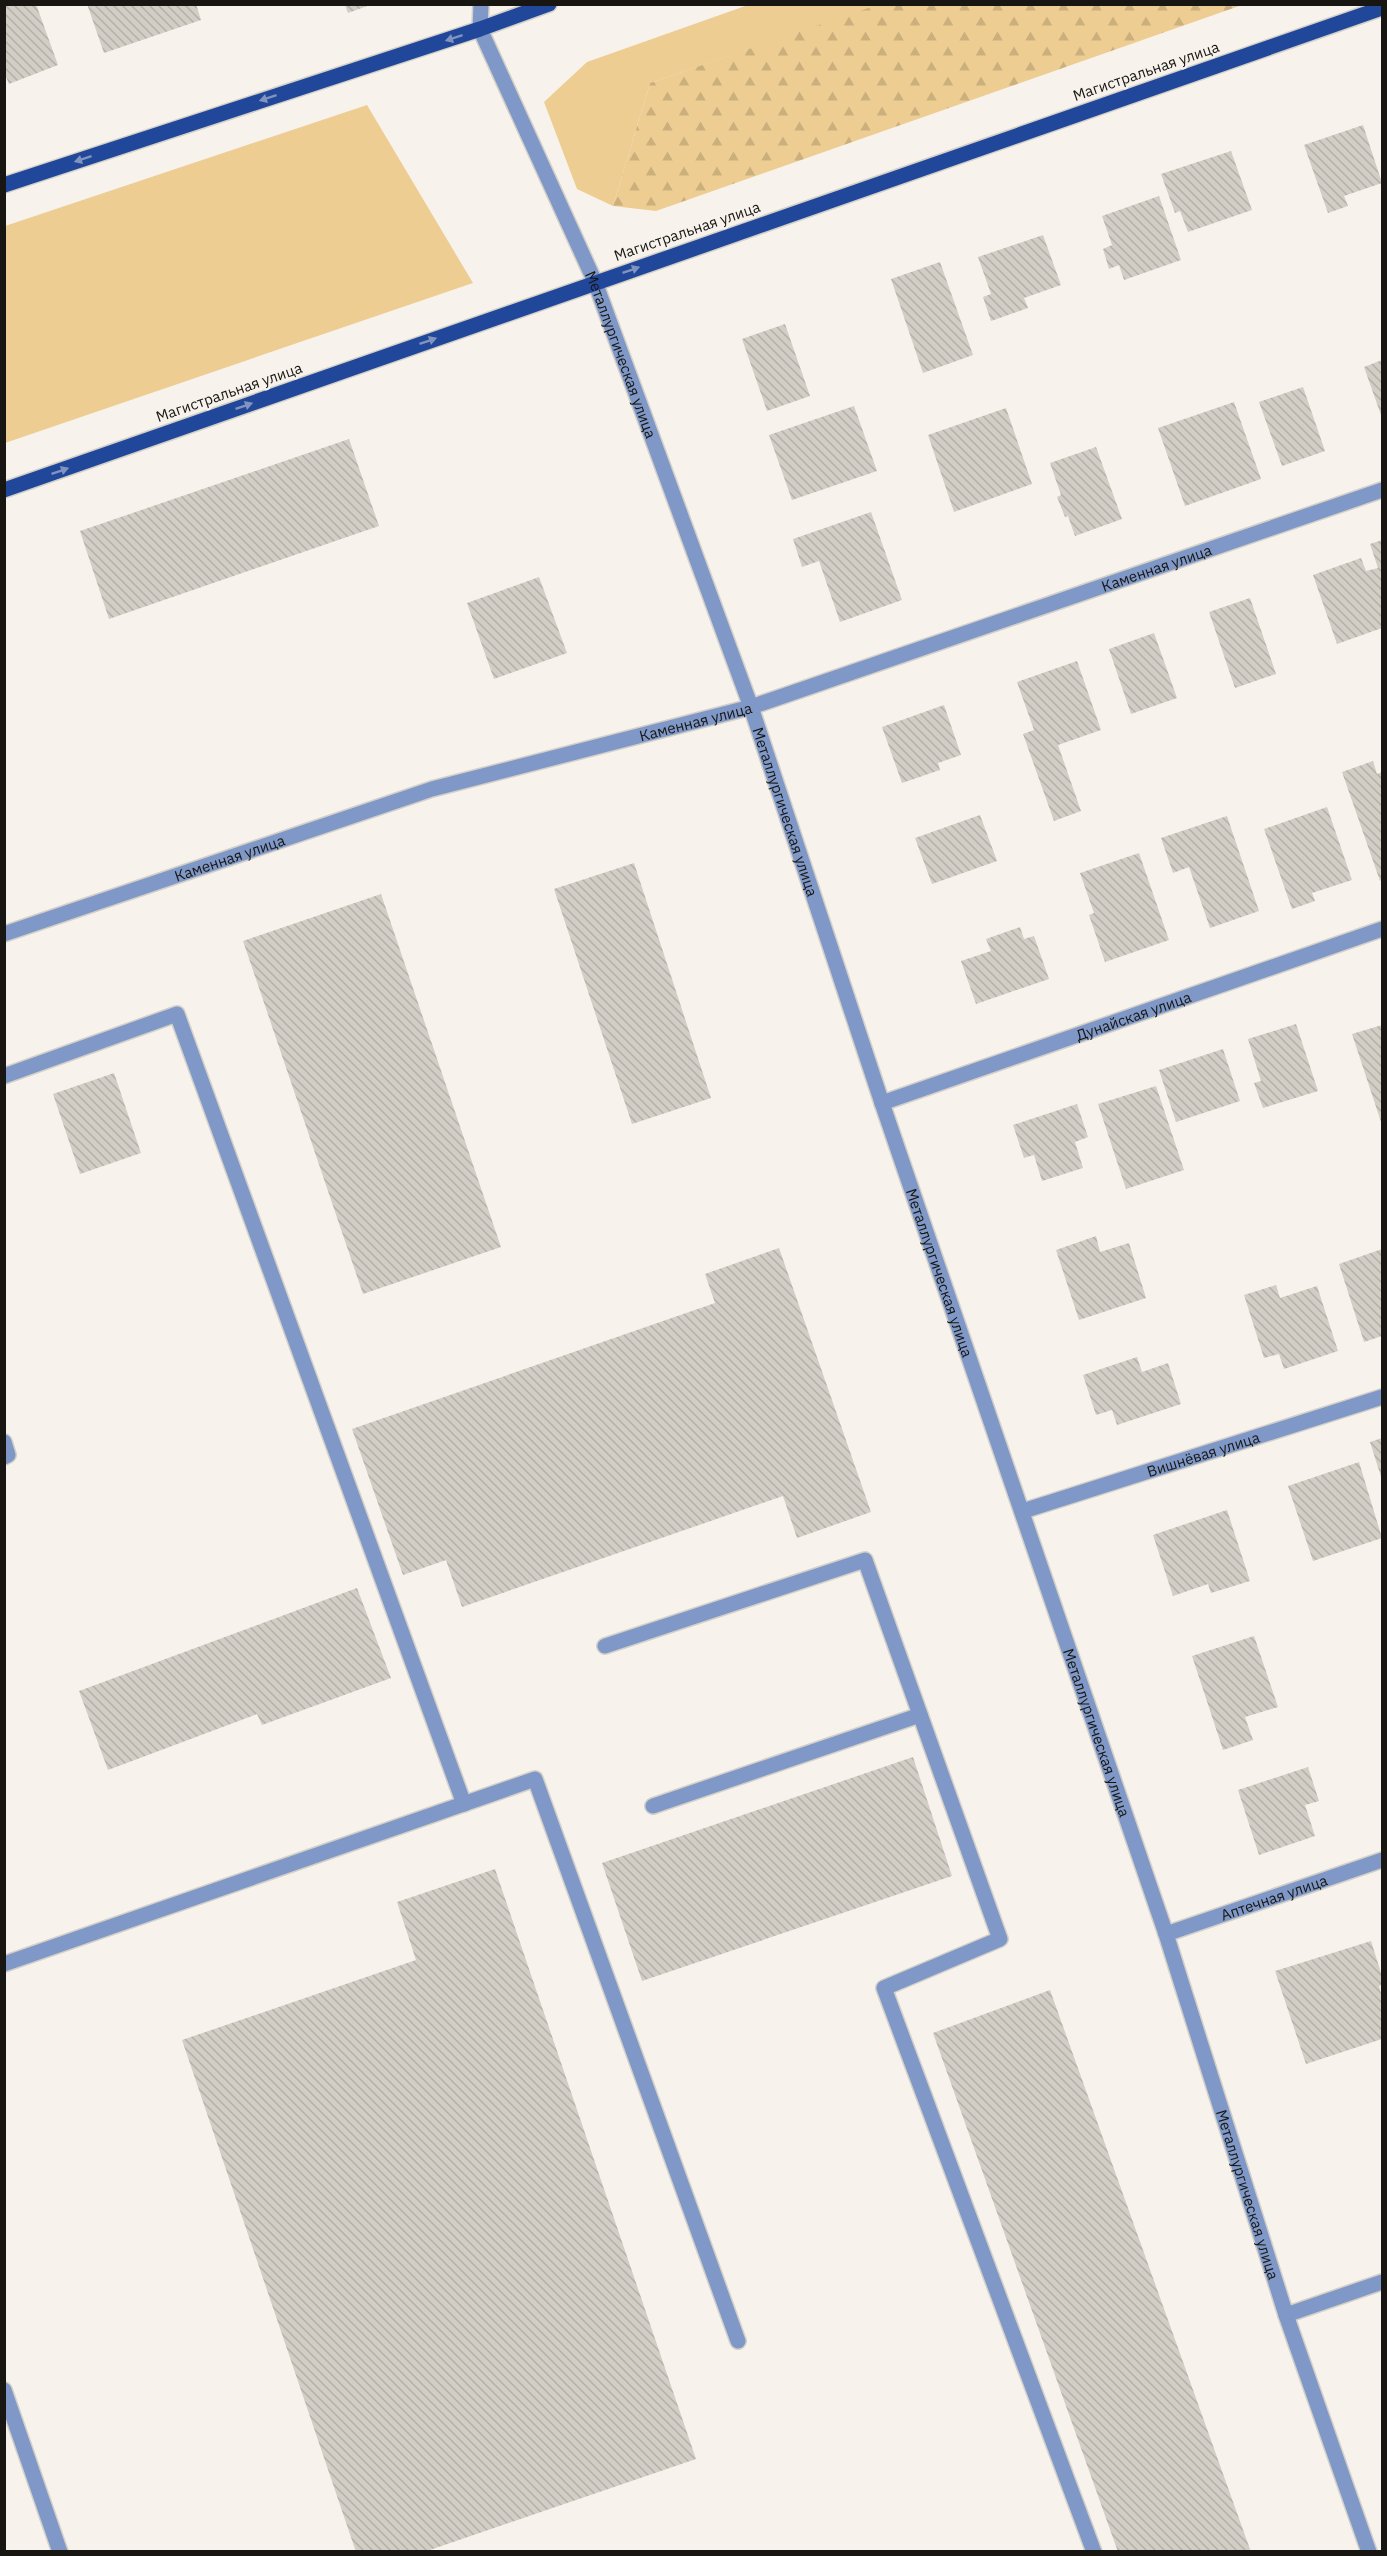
<svg xmlns="http://www.w3.org/2000/svg" width="1387" height="2556" viewBox="0 0 1387 2556" font-family="'IBM Plex Sans',sans-serif">
	<defs>
		<pattern id="forest-firs" width="22" height="20" patternUnits="userSpaceOnUse" patternTransform="scale(1.5)"><rect width="22" height="20" fill="#eecd92"/><path d="M5 1l3.5 6h-7zM16 11l3.5 6h-7z" fill="#cbaf7d"/></pattern>
		<pattern id="building-back-hatch" width="6" height="6" patternUnits="userSpaceOnUse" patternTransform="scale(1.5)"><rect width="6" height="6" fill="#d2cec6"/><path d="M-1 5l2 2M0 0l6 6M5-1l2 2" fill="none" stroke="#b4b0a9"/></pattern>
	</defs>
	<rect width="100%" height="100%" fill="#f7f3ec"/>
	<path fill="#eecd92" d="M748 5H880L650 83 613 206 577 189 544 102 587 62Z
		M367 105 473 283 5 443V226Z"/>
	<path fill="url(#forest-firs)" d="M880 4H1242V5L656 211 613 206 650 83Z"/>
	<path fill="url(#building-back-hatch)" d="M4 4H36L58 65 9 84 4 72Z
		M87 4H196L201 20 104 53Z
		M345 5H370L348 13Z
		M1363 125 1382 183 1344 196 1348 206 1328 213 1304 145Z
		M1231 151 1252 210 1188 232 1180 211 1175 213 1161 174Z
		M1159 196 1181 260 1124 280 1119 265 1109 269 1103 249 1112 245 1102 216Z
		M1043 235 1061 285 1024 298 1028 308 991 321 983 297 991 294 978 257Z
		M940 262 973 355 923 373 891 279Z
		M785 324 810 396 767 411 742 339Z
		M1382 360V418L1364 367Z
		M1303 387 1325 451 1282 466 1259 402Z
		M1234 402 1261 479 1185 506 1158 428Z
		M854 406 877 471 792 500 769 435Z
		M1006 408 1032 484 954 512 928 435Z
		M349 439 379 526 109 619 80 531Z
		M1096 447 1122 519 1075 536 1068 516 1065 517 1057 497 1061 495 1050 463Z
		M871 512 902 600 840 622 819 561 802 567 793 539Z
		M1382 540V628L1337 644 1313 575 1361 558 1366 571 1378 568 1370 544Z
		M539 577 567 653 494 679 467 603Z
		M1250 598 1276 674 1235 688 1209 612Z
		M1154 633 1177 698 1131 714 1109 649Z
		M1077 661 1101 730 1058 745 1081 811 1054 821 1023 734 1034 730 1017 682Z
		M944 705 961 755 938 763 940 770 902 783 882 727Z
		M1373 761 1377 774 1382 772V880L1380 881 1342 772Z
		M1327 807 1352 880 1312 893 1315 901 1292 909 1264 829Z
		M980 815 997 861 932 884 915 838Z
		M1227 816 1259 911 1210 928 1189 867 1173 873 1161 838Z
		M1139 853 1169 940 1105 962 1089 915 1094 913 1080 873Z
		M634 863 711 1098 632 1124 554 889Z
		M381 894 501 1247 363 1294 243 941Z
		M1020 927 1024 939 1034 936 1049 979 976 1004 961 961 991 951 986 939Z
		M1296 1024 1318 1091 1263 1108 1254 1083 1261 1081 1248 1039Z
		M1382 1025V1125L1352 1034Z
		M1223 1049 1240 1101 1176 1122 1159 1070Z
		M114 1073 141 1153 80 1174 53 1094Z
		M1156 1086 1184 1170 1126 1189 1098 1104Z
		M1077 1104 1088 1137 1075 1142 1083 1168 1042 1181 1034 1155 1024 1158 1013 1125Z
		M1096 1236 1100 1252 1129 1243 1146 1298 1079 1320 1056 1250Z
		M779 1248 871 1512 797 1538 783 1496 462 1607 446 1560 403 1575 352 1429 715 1303 705 1274Z
		M1382 1249V1336L1364 1342 1339 1264Z
		M1276 1285 1280 1298 1317 1286 1338 1351 1284 1369 1279 1354 1264 1358 1244 1295Z
		M1137 1357 1142 1372 1168 1363 1181 1404 1117 1425 1112 1410 1096 1415 1083 1375Z
		M1382 1438V1480L1370 1442Z
		M1359 1462 1382 1538 1313 1561 1288 1486Z
		M1227 1510 1250 1581 1211 1593 1208 1584 1173 1596 1153 1535Z
		M357 1588 391 1678 262 1725 257 1714 108 1770 79 1691Z
		M1254 1636 1278 1707 1245 1717 1253 1740 1223 1750 1192 1656Z
		M913 1757 952 1876 642 1981 602 1863Z
		M1308 1767 1319 1801 1305 1805 1315 1836 1259 1855 1238 1790Z
		M495 1869 696 2459 424 2552H356L182 2040 416 1960 397 1902Z
		M1371 1941 1382 1976V1985L1379 1986 1382 1997V2039L1306 2064 1275 1971Z
		M1050 1990 1251 2552H1118L933 2033Z"/>
	<g fill="none" stroke-linecap="round" stroke-linejoin="round">
		<g stroke="#d3d0c9" stroke-width="18">
			<g id="minor">
				<path id="s1" d="M481 4 480 29 595 282 751 707 882 1103 1166 1934 1286 2315 1369 2552"/>
				<path id="s2" d="M4 934 432 789 751 707 1382 490"/>
				<path d="M4 1076 177 1014 464 1804"/>
				<path id="s3" d="M882 1103 1382 929"/>
				<path d="M4 1442 8 1455 4 1457"/>
				<path id="s4" d="M1023 1511 1382 1397"/>
				<path d="M605 1646 865 1560 1000 1939 884 1988 1094 2552"/>
				<path d="M653 1806 920 1715"/>
				<path id="s5" d="M1166 1934 1382 1860"/>
				<path d="M4 1964 535 1779 738 2341"/>
				<path d="M1286 2315 1382 2282"/>
				<path d="M4 2390 60 2552"/>
			</g>
		</g>
		<g stroke="#d3d0c9" stroke-width="18">
			<path id="major" d="M4 185 480 29 549 4
				M4 490 1382 8"/>
		</g>
		<use href="#minor" stroke="#7f98c7" stroke-width="15"/>
		<use href="#major" stroke="#21479a" stroke-width="15"/>
	</g>
	<defs><path id="oneway-solid" d="M-6-.8H1V-3.2L6.5 0L1 3.2V.8H-6Z" transform="scale(1.5)"/></defs>
	<g fill="#8194bf">
		<use href="#oneway-solid" transform="translate(454 38) rotate(162)"/>
		<use href="#oneway-solid" transform="translate(268 98) rotate(162)"/>
		<use href="#oneway-solid" transform="translate(83 159) rotate(162)"/>
		<use href="#oneway-solid" transform="translate(631 270) rotate(-19)"/>
		<use href="#oneway-solid" transform="translate(428 341) rotate(-19)"/>
		<use href="#oneway-solid" transform="translate(244 406) rotate(-19)"/>
		<use href="#oneway-solid" transform="translate(60 471) rotate(-19)"/>
	</g>
	<g text-anchor="middle" dominant-baseline="central" stroke-width="4.5" stroke-linejoin="round" paint-order="stroke">
		<g font-size="15" fill="#171613" stroke="#f7f3ec">
			<text transform="translate(1146 71) rotate(-19)">Магистральная улица</text>
			<text transform="translate(687 231) rotate(-19)">Магистральная улица</text>
			<text stroke="none"><textPath href="#s1" startOffset="380">Металлургическая улица</textPath></text>
			<text transform="translate(229 392) rotate(-19)">Магистральная улица</text>
			<text stroke="none"><textPath href="#s2" startOffset="1210">Каменная улица</textPath></text>
			<text stroke="none"><textPath href="#s2" startOffset="724">Каменная улица</textPath></text>
			<text stroke="none"><textPath href="#s1" startOffset="866">Металлургическая улица</textPath></text>
			<text stroke="none"><textPath href="#s2" startOffset="238">Каменная улица</textPath></text>
			<text stroke="none"><textPath href="#s3" startOffset="266">Дунайская улица</textPath></text>
			<text stroke="none"><textPath href="#s1" startOffset="1352">Металлургическая улица</textPath></text>
			<text stroke="none"><textPath href="#s4" startOffset="189">Вишнёвая улица</textPath></text>
			<text stroke="none"><textPath href="#s1" startOffset="1838">Металлургическая улица</textPath></text>
			<text stroke="none"><textPath href="#s5" startOffset="114">Аптечная улица</textPath></text>
			<text stroke="none"><textPath href="#s1" startOffset="2324">Металлургическая улица</textPath></text>
		</g>
	</g>
	<rect width="1387" height="2556" fill="none" stroke="#171613" stroke-width="12"/>
</svg>
